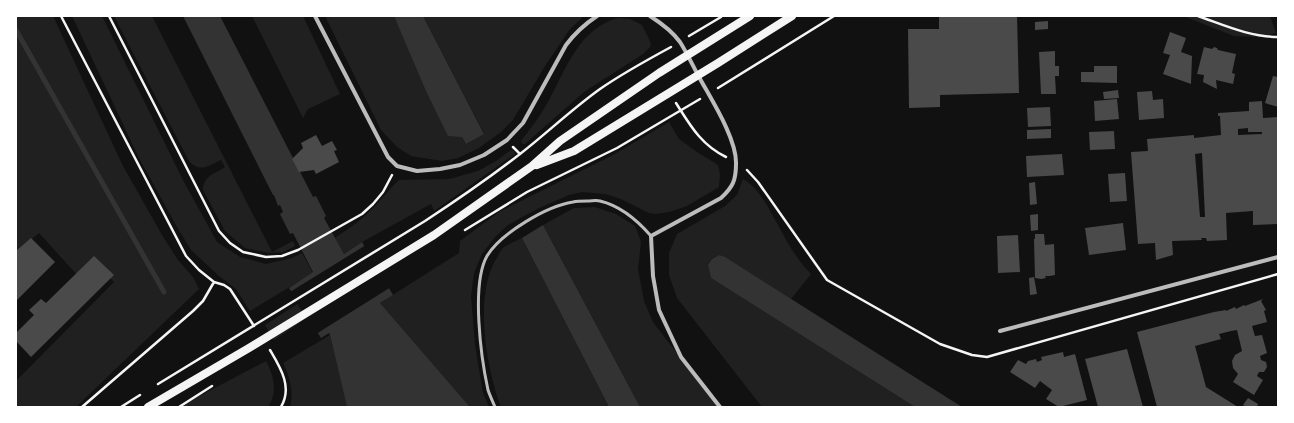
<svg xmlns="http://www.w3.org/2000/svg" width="1294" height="423" viewBox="0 0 1294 423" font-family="'Golos Text',sans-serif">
	<rect width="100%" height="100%" fill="#111"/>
	<path fill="#202020" d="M16 16H53L123 166 162 235 178 260 193 277 199 289 76 407H16V381L114 282 95 263 79 277 39 233 16 252Z
		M72 16H102L183 180 217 242 240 257 266 264 292 258 302 253 313 273 250 311 236 289 219 276 191 250 177 227 139 158Z
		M114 16H152L272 252 293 241 295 246 283 252 269 253 245 248 225 231 203 190C203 176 216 173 225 167L221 160C208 166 200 173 189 161Z
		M252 16H303L340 94 308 109 303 118Z
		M325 16H394L403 35 466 144 484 133 423 16H582L581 19 570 29 545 66 513 120 501 132 479 148 458 158 442 161 411 156 397 147 381 130Z
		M1183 16H1270L1276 33 1259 37 1234 36Z
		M618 18 630 19 642 25 649 39 651 45 650 47 643 54 584 92 525 144H522L521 141C531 128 541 115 549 100 567 67 579 29 618 18Z
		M669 122 679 139 697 152 718 165 720 174 719 187 687 206 669 212 656 214 649 213 621 199 605 194 582 192 569 195 537 209 508 225 495 237 482 254 474 273 471 296 475 345 483 393 489 407H470L380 303 459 253 460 241 499 212 613 155Z
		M511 150 514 151 515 154 434 211 431 204 362 242 344 254 335 238C346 230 358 223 368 213 379 203 388 190 399 180L449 179 478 171 496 161Z
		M743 179C761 190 768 208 778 225 787 242 797 260 811 274L791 299 719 255 712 259 708 265 711 278 915 407H762L677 298 669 275V253L677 234 725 206 737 195Z
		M595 207 616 214 635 226 641 242 638 269 644 301 653 322 718 407H640L543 225 574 208Z
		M522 238 609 407H501C486 368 473 292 498 256 499 253 501 250 503 248 508 244 516 241 522 238Z
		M299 303 308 317 274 340 265 325Z
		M330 335 347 407H290C294 391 290 378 283 363Z
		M266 361C274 376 278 392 268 407H181L192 400Z"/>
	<path fill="#333" d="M183 16H220L313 197 316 196 326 216 324 218 344 254 362 242 393 295 380 303 470 407H347L330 335 329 333 321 338 289 288 313 272 293 233 290 234 280 214 283 212 280 205 278 206 274 195H273Z
		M394 16H423L484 134 466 144 462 137 448 136 426 91Z
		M543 225 640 407H609L522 238Z
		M719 255 725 257 962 407H915L711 278 708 265 712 259Z"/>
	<path fill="#111" d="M366 245 391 287 316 334 290 292Z"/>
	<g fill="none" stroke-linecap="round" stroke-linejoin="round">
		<path stroke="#333" stroke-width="5" d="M16 30 164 292"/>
	</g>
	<path fill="#4a4a4a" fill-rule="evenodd" d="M939 16H1017L1019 93 940 95V107L909 108 908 29H939Z
		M1048 21V29L1035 30V22Z
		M1170 32 1186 38 1181 52 1192 56 1191 84 1163 74 1170 55 1163 53Z
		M1204 47 1212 49 1214 47 1217 48 1218 50 1236 54 1232 73 1235 74 1233 84 1216 80 1217 89 1203 82 1204 75 1197 74Z
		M1055 51V66H1059V76H1055L1056 94H1041L1039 52Z
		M1094 66H1117V83L1081 82V72H1094Z
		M1273 76 1278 77V107L1265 103Z
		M1118 90 1119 98 1104 99 1103 92Z
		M1152 91 1153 100 1163 99 1164 118 1139 120 1137 92Z
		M1117 99 1119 119 1095 121 1094 101Z
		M1262 101 1263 118 1278 117V224L1253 225V211L1226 213 1227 240 1207 241 1206 238H1201L1202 240 1172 241 1173 255 1156 260 1155 243 1138 244 1131 152 1148 151 1147 139 1194 135V138L1221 135 1220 116H1218V113L1249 111V102ZM1248 128V132H1262V134L1238 135V129ZM1202 153 1205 217H1200L1195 154Z
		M1050 107 1051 126 1028 127 1027 108Z
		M1051 129V138L1027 139V130Z
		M1114 131 1115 149 1090 150 1089 132Z
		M316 135 322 146 332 141 337 150 334 151 339 162 316 174 314 170 299 172 292 159 303 148 301 143Z
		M1062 154 1064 175 1027 177 1026 156Z
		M1125 173 1127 201 1110 202 1108 174Z
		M1035 182 1037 204 1030 205 1029 183Z
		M1038 214V230L1031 231 1030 215Z
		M1123 223 1126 250 1089 255 1085 228Z
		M1035 234H1044L1045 245 1054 244 1055 275 1050 276H1045L1046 278 1041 279 1035 278 1034 239H1035Z
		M1018 235 1020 272 998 273 997 236Z
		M31 238 55 262 16 301V251Z
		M94 256 114 275 31 357 16 341V333L34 315 29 310 41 299 46 303Z
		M1034 277 1037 294 1030 295 1029 278Z
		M1263 299 1261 301 1266 310 1264 311 1267 322 1252 326 1255 336 1262 335 1267 353 1260 356 1261 360 1266 362 1267 367 1264 372H1259L1257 376 1263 380 1254 395 1233 382 1238 374 1233 368 1232 361 1235 355 1242 351 1237 330 1231 331 1219 334 1221 339 1195 346 1206 387 1238 407H1157L1137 332 1214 312 1226 310V311L1235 307 1236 309 1244 305 1245 306Z
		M1127 349 1143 407H1098L1085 359Z
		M1063 352 1064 357 1075 354 1087 400 1059 407 1046 399 1052 390 1040 381 1035 388 1010 372 1018 360 1026 364 1028 361 1036 359 1037 362 1042 360 1041 357Z
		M1248 398 1258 404 1257 407H1246L1243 405Z"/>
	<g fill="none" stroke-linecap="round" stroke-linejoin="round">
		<path stroke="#f5f5f5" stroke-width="2.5" d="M61 16 186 256 199 270 214 282 224 285 230 289 254 326
			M109 16 219 231 230 243 243 252 266 257 282 256 298 250 362 214 373 204 383 192 392 175
			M1198 16C1224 25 1250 37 1278 37
			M689 36 721 17
			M718 88 834 16
			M676 103C690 125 701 145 726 157
			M513 147 520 154
			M747 170 758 182 827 280 940 344 972 355 987 357 1278 274
			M465 230 527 192 617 148 700 99
			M270 350C280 367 293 387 281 407
			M158 384 425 221C457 200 489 178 520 154 547 133 572 109 600 89 623 73 647 60 671 47
			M82 407 193 311 203 301 214 282
			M121 407 140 395
			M179 407 212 386"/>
		<path stroke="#bcbcbc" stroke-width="3" d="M495 407C493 402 490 396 488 390 481 358 471 284 487 256 501 233 547 206 573 202 577 201 583 201 588 201 592 201 596 200 600 201 621 206 638 221 651 236"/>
		<path stroke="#bcbcbc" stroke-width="4" d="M315 16 388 157 397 166 417 171 440 169 460 165 484 155 507 140 523 123 566 45C575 33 585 24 597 16
			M650 16C661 23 672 31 680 42 687 53 693 66 699 77 711 99 737 139 736 164 736 180 733 187 721 198L651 236 653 276 659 310 681 357 720 407
			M1000 331 1278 257"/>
		<path stroke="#f5f5f5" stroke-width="8" d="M537 165 574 151 718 63 792 16
			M148 407 249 348 434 235 532 166 560 141 659 73 750 16"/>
	</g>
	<rect width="1294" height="423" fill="none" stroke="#ffffff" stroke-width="34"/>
</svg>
